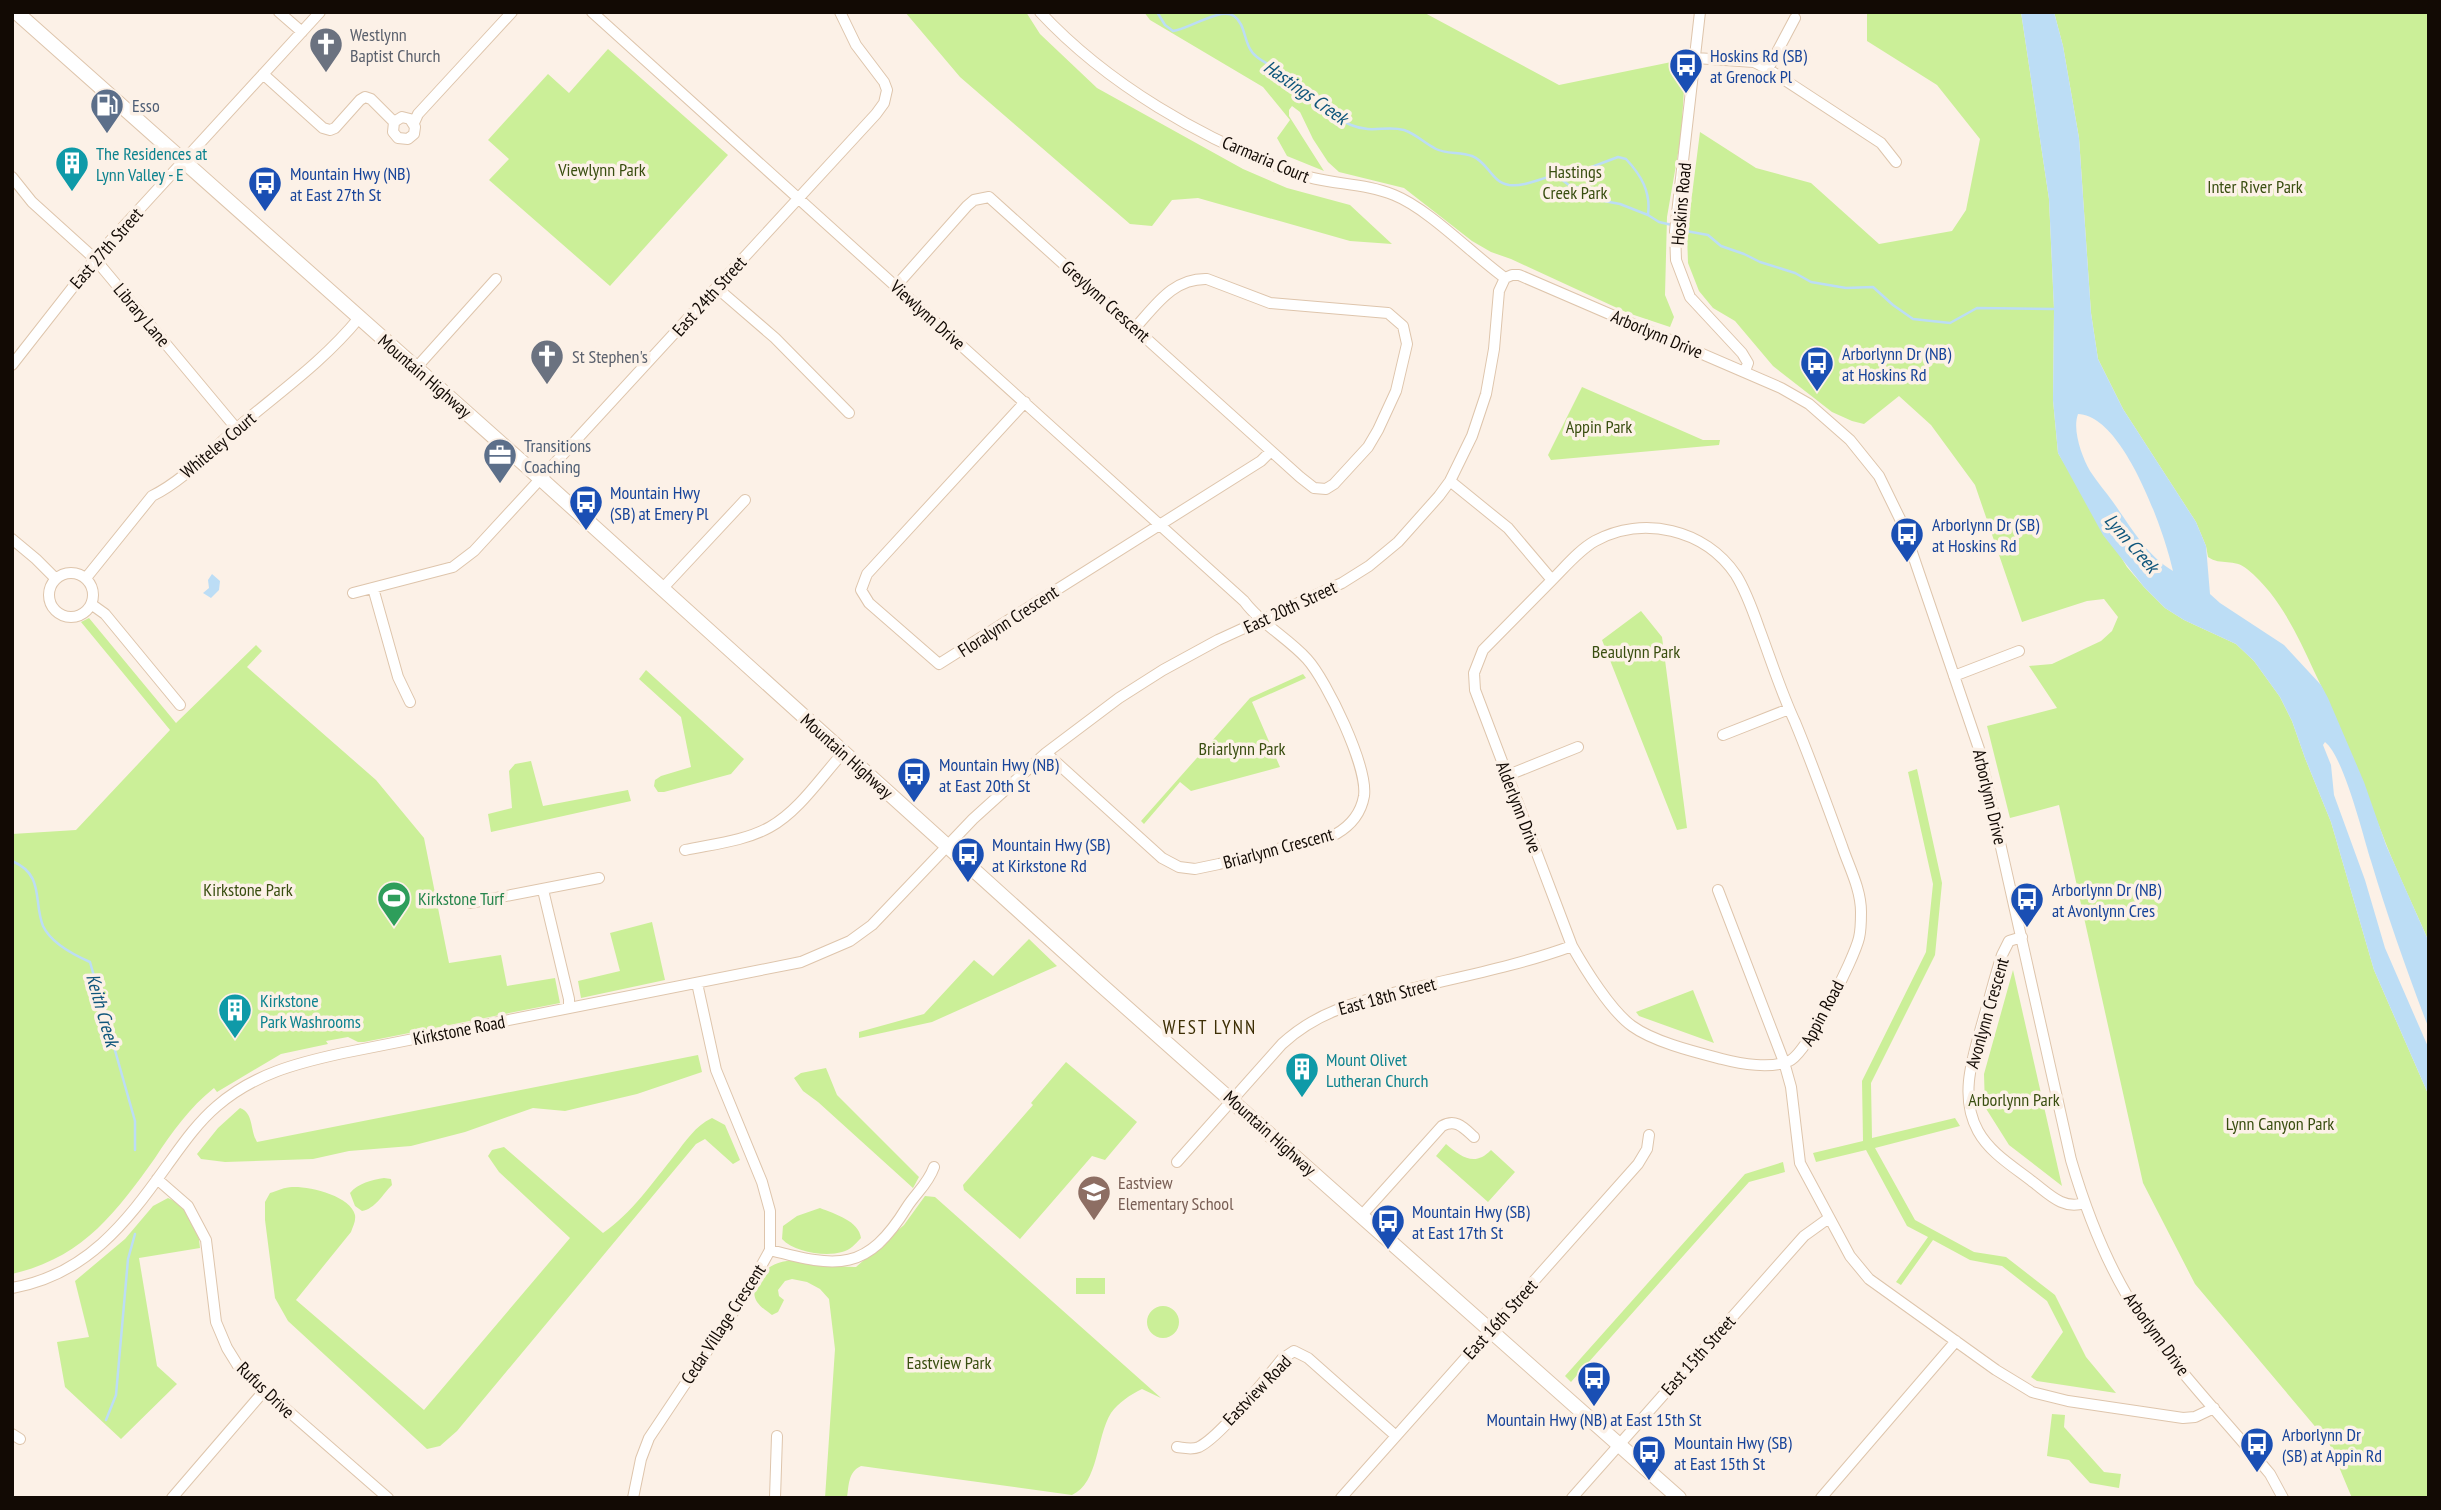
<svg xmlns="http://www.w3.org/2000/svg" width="2441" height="1510" viewBox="0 0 2441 1510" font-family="'PT Sans Narrow',sans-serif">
	<rect width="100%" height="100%" fill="#fcf1e7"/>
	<path fill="#cbef98" d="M905 12H1026L1040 34 1097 88 1243 169 1287 188 1350 205 1392 244 1350 241 1198 198 1172 200 1152 226 1130 224 960 77Z
		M1144 12H1423L1559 85 1686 59 1681 136 1667 217 1665 295 1674 317 1670 327 1628 313 1511 259 1491 252 1472 241 1404 188 1339 172 1328 162 1313 139 1300 112 1292 106 1289 110V116L1324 171 1287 156 1277 138 1290 120 1263 87 1150 20Z
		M1867 12H2021L2049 199 2054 309 2053 400 2058 453 2127 567 2144 587 2165 608 2184 620 2236 644 2254 661 2280 697 2292 721 2305 758 2331 822 2374 970 2429 1096V1498H2352L2329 1443 2195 1284 2143 1183 2059 805 2010 818 1987 726 2057 708 2029 666 2052 664 2101 641 2112 631 2118 617 2104 599 2087 601 2022 622 1975 485 1931 425 1899 396 1864 424 1852 421 1832 412 1773 366 1735 321 1713 308 1699 291 1688 263 1687 234 1700 132 1756 168 1811 183 1879 244 1952 231 1966 210 1980 139 1937 85 1867 41Z
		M2054 12H2429V942C2415 909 2399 877 2386 844 2363 785 2342 727 2314 671 2297 634 2279 595 2247 569 2234 558 2221 566 2208 557L2206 546 2196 522 2123 409 2098 359 2091 313 2079 138 2063 46Z
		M608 49 728 155 610 286 489 180 509 159 488 140 548 74 569 93Z
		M1582 387 1703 440H1720L1719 445 1551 460 1548 455Z
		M1641 611 1662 637 1687 828 1677 830 1602 640Z
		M89 618 176 723 256 645 262 651 247 667 376 780 424 838 449 963 501 955 507 986 555 978 560 1003 364 1042H358L348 1037 326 1041 328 1044 281 1054 217 1092 214 1088C190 1107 172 1132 155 1158 115 1214 82 1258 12 1274V834L76 830 170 730 81 622Z
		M646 670 744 759 731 774 664 792H658L654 786 655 780 661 776 691 767 681 717 639 679Z
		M1303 674 1306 678 1252 702 1280 767 1191 791 1180 782 1144 824 1141 821 1250 698Z
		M531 761 543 806 628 790 631 801 491 832 488 814 512 808 509 771 515 764Z
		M1917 769 1942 883 1935 955 1871 1083 1872 1138 1955 1118 1960 1126 1875 1148 1915 1220 1974 1252 2006 1257 2055 1295 2086 1357 2116 1393 2037 1381 2031 1377 2063 1332 2047 1301 2002 1266 1970 1260 1933 1240 1901 1285 1896 1282 1928 1237 1907 1226 1866 1150 1816 1162 1813 1153 1863 1141 1862 1081 1926 952 1933 884 1908 772Z
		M652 922 665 980 581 998 578 981 620 971 610 933Z
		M1029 939 1057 966 932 1022 859 1038V1032L924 1014 974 960 993 976Z
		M2013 970 2062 1186 2009 1145 1985 1107 1984 1074Z
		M1693 990 1714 1043 1639 1016 1636 1012Z
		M698 1055 702 1072 637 1094 565 1111 533 1108 465 1132 411 1146 349 1151 313 1159 225 1162 201 1159 197 1154 218 1128 240 1108C254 1113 250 1131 257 1142Z
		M1066 1062 1137 1122 1105 1160 1092 1156 1020 1239 964 1190 963 1185 1033 1105 1031 1103Z
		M826 1068 837 1095 919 1177 913 1188 818 1102 803 1091 794 1078 801 1073Z
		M712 1118 725 1125 740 1160 733 1164 705 1139 696 1144 457 1431 440 1446 427 1449 288 1321 275 1298 265 1220V1202L270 1193C277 1191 285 1187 292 1187 309 1186 351 1196 355 1215 356 1221 353 1226 351 1232L296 1300 424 1410 570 1238 499 1172 488 1156 492 1150 504 1147 603 1233C631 1214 653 1182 674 1156 686 1141 695 1126 712 1118Z
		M1446 1144C1461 1157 1475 1167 1491 1150L1515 1172 1488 1202 1436 1156Z
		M1783 1162 1785 1172 1749 1182 1571 1382 1565 1376 1745 1174Z
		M384 1178 391 1179 392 1185C383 1194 375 1209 362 1211L355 1206 350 1193C358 1183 372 1180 384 1178Z
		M925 1196 935 1197 1161 1398 1142 1389C1130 1395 1119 1402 1111 1413 1096 1437 1099 1483 1072 1495L861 1466C848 1472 849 1485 847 1498H825L835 1349 829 1299 820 1289 807 1282 792 1279 785 1281 778 1290 779 1296 784 1300 778 1312 772 1315C761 1307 750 1300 756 1285 773 1243 823 1268 856 1267L904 1225Z
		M168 1198 189 1208 198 1231 200 1248 139 1258 157 1366 177 1384 121 1439 65 1387 57 1342 89 1337 75 1281 125 1239 153 1206Z
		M820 1208C835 1214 859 1221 861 1238 855 1244 851 1250 842 1252 825 1257 794 1252 782 1239L783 1226 797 1216Z
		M1076 1278H1105V1294H1076Z
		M1147 1322a16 16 0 1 1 32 0a16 16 0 1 1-32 0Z
		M2052 1414 2065 1415 2064 1427 2104 1472 2121 1474 2119 1488 2090 1483 2069 1460 2047 1456Z"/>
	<path fill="#bcddf5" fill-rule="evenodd" d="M2021 12H2054L2063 46 2079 138 2091 313 2098 359 2123 409 2196 522 2206 546 2210 594 2220 603 2284 645 2321 685 2328 698 2364 782 2386 845 2429 942V1029C2408 974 2388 918 2371 861 2363 836 2344 757 2325 742L2323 745 2331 765 2334 795 2365 880 2385 948 2429 1049V1096L2374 970 2331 822 2305 758 2292 721 2280 697 2254 661 2236 644 2184 620 2165 608 2144 587 2103 535 2058 453 2053 400 2054 309 2049 199ZM2078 414C2124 415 2165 534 2173 571 2146 555 2131 527 2113 502 2106 492 2097 482 2090 471 2082 457 2072 430 2078 414Z
		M212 574 220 581 219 590 211 598 203 593 209 588 208 580Z"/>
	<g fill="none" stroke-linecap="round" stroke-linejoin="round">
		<path stroke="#bcddf5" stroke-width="2.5" d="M1157 12 1165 25 1173 31C1189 29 1220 7 1234 16 1247 25 1243 47 1257 57 1268 66 1283 70 1293 79 1300 85 1304 93 1311 99 1323 110 1337 119 1351 125 1373 134 1385 125 1404 130 1416 134 1424 143 1436 149 1446 154 1460 152 1472 156 1488 162 1491 182 1509 185 1525 187 1541 178 1556 175L1570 186 1580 188 1604 201 1620 204 1648 215 1659 222 1672 225
			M1556 175 1572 169 1589 168 1618 157 1626 159C1641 175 1651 192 1648 214
			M1678 226 1686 231 1708 235 1721 246 1744 254 1760 262 1795 273 1811 282 1846 288 1873 287 1893 305 1913 319 1950 323 1977 308 2055 309
			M12 861C45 875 33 901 43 926 51 943 74 955 90 962L135 1121V1150
			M106 1420 116 1395 128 1259 135 1234"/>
		<g stroke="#dec5ac" stroke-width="12">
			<path id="minor" d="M279 12 302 32
				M592 12 1244 601C1261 624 1288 638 1307 659 1327 681 1368 767 1364 796 1361 813 1350 826 1336 834L1219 864 1195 869 1179 867 1162 858 1046 753
				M1040 12C1107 84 1203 140 1295 173 1327 185 1363 182 1394 195 1429 209 1473 255 1505 278
				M1700 12 1675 231 1676 260 1690 297 1742 353 1748 363 1745 371
				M1696 58 1754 62 1768 69 1881 143 1896 162
				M1768 69 1795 18
				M263 74 323 128 330 130 335 128 360 100 365 97 371 99 394 122 393 132 398 138 408 139 414 134 415 127 410 119 402 117 394 122
				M414 123 418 114 512 12
				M12 177 32 202 95 259 236 428
				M1505 278 1512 275H1519L1781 388 1809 404 1850 440 1879 476 1902 523 1979 749 2071 1160C2087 1214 2108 1269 2140 1316 2178 1372 2227 1422 2270 1474L2283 1498
				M896 286 967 206 974 200 989 197 1300 477 1314 488 1326 489 1334 484 1368 447 1378 430 1396 391 1407 344 1403 326 1388 313 1270 303 1207 279C1173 278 1156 305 1135 328
				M717 288 775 338 849 413
				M12 365 102 250 320 12
				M416 368 496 279
				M1025 402 867 574 861 590 869 603 939 664 1261 461 1271 451
				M1450 481 1508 528 1552 580 1483 650 1474 673 1475 690 1572 946C1585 969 1611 1011 1632 1026 1654 1042 1695 1052 1722 1059 1741 1064 1771 1069 1789 1061 1807 1054 1854 959 1859 938 1861 930 1861 920 1861 912 1861 889 1849 867 1842 846 1827 805 1812 763 1795 722 1781 692 1771 660 1759 628 1753 611 1746 591 1736 575 1705 529 1643 515 1595 541 1579 550 1566 566 1552 580
				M12 539 36 559 56 579
				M49 595a22 22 0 1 1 44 0a22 22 0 1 1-44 0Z
				M86 578 152 496C184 480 209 452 236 429 278 393 323 362 359 318
				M373 588 398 677 410 702
				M662 589 745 500
				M353 593 453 567 474 551 876 114 884 103 887 90 884 82 856 45 840 12
				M91 604 105 614 180 705
				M1954 676 2019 651
				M1723 735 1789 709
				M1506 776 1578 747
				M685 850C713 844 745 841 770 827 799 811 821 777 843 753
				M543 890 569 999V1008
				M1718 890 1784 1062 1791 1087 1800 1163 1850 1256 1869 1279 1996 1370 2032 1392 2068 1401 2183 1418 2195 1417 2214 1408
				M470 903 599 878
				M2022 937 2009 941 2002 955C1995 976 1990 997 1984 1017 1974 1054 1958 1095 1978 1131 1990 1153 2014 1167 2033 1182 2049 1194 2063 1210 2084 1203
				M1177 1162 1282 1044C1320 1009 1361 1001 1410 989 1464 976 1520 965 1572 946
				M157 1179 188 1206 206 1240 216 1322 227 1348 240 1369 388 1498
				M1362 1215 1442 1126C1456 1118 1464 1128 1474 1137
				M770 1250C838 1268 867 1272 907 1207 916 1193 928 1184 934 1167
				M12 1288C86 1275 126 1223 166 1167 182 1145 197 1123 217 1106 254 1074 297 1063 343 1053L801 962 850 941 872 925 973 819 1046 753 1119 698 1163 670 1218 640 1342 583 1369 566 1398 542 1439 496 1450 481 1472 436 1486 394 1494 349 1499 291 1505 278
				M12 1434 20 1439
				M1177 1447C1185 1448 1192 1450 1199 1447 1221 1436 1265 1380 1282 1359L1294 1351 1308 1358 1396 1436
				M172 1498 264 1391
				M633 1498 641 1459 649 1438 748 1290 770 1250V1211L762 1182 716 1070 697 983
				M775 1498 777 1436
				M1341 1498 1638 1164 1647 1149 1649 1135
				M1572 1498 1804 1236 1829 1218
				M1821 1498 1956 1341"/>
		</g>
		<g stroke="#dec5ac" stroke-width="16">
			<path id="major" d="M16 12 541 479 1100 984 1679 1498"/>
		</g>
		<use href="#minor" stroke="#fff" stroke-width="10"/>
		<use href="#major" stroke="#fff" stroke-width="14"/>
	</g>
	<defs>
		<g id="church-pin" transform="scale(1.75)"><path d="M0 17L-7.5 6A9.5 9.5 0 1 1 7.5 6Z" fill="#6b7280" stroke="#fcf1e7"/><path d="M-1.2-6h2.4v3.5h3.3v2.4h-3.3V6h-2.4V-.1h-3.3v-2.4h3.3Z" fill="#fff"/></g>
		<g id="bus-pin" transform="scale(1.75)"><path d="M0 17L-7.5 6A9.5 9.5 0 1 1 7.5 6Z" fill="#1a4fb4" stroke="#fcf1e7"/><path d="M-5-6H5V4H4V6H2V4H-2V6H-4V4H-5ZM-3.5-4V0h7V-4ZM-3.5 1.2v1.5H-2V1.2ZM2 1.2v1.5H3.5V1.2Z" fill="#fff"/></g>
		<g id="fuel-pin" transform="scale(1.75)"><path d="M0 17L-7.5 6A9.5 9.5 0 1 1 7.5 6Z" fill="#5c6f8a" stroke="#fcf1e7"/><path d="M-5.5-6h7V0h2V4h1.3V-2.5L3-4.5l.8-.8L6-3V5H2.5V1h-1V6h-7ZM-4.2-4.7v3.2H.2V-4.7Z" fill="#fff"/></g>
		<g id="building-pin" transform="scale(1.75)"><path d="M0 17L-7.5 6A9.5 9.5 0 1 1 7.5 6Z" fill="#0f9aa8" stroke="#fcf1e7"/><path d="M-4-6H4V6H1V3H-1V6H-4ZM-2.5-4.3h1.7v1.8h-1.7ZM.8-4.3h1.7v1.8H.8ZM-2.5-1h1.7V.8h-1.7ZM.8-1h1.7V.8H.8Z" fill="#fff"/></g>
		<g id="office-pin" transform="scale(1.75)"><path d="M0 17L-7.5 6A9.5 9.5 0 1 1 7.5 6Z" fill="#5c6f8a" stroke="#fcf1e7"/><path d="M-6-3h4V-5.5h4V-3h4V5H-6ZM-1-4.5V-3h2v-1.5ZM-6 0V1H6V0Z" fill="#fff"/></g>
		<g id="stadium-pin" transform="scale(1.75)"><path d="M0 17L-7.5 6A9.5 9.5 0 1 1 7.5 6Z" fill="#2e9e5b" stroke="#fcf1e7"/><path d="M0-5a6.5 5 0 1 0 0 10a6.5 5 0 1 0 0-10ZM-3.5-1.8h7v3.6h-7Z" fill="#fff"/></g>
		<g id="school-pin" transform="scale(1.75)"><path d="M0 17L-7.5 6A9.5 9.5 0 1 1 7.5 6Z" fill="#8d6e63" stroke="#fcf1e7"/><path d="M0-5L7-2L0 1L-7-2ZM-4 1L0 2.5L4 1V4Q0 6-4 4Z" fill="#fff"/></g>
	</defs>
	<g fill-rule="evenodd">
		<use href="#church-pin" x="326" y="44"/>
		<use href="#bus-pin" x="1686" y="65"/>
		<use href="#fuel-pin" x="107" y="105"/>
		<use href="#building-pin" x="72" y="163"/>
		<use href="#bus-pin" x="265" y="183"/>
		<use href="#church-pin" x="547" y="356"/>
		<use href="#bus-pin" x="1817" y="363"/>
		<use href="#office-pin" x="500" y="455"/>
		<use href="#bus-pin" x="586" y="502"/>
		<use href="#bus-pin" x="1907" y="534"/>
		<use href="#bus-pin" x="914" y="774"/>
		<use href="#bus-pin" x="968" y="854"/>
		<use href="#stadium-pin" x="394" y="898"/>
		<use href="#bus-pin" x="2027" y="899"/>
		<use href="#building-pin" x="235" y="1010"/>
		<use href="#building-pin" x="1302" y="1069"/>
		<use href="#school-pin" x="1094" y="1192"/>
		<use href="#bus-pin" x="1388" y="1221"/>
		<use href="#bus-pin" x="1594" y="1378"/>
		<use href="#bus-pin" x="2257" y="1444"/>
		<use href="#bus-pin" x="1649" y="1452"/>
	</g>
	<g text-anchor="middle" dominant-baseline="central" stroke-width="7" stroke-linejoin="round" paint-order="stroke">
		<g font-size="18" fill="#5b616d" stroke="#fcf1e7" text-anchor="start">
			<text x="350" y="34">Westlynn<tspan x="350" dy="21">Baptist Church</tspan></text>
			<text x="572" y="356">St Stephen's</text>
		</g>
		<g font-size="18" fill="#164399" stroke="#fcf1e7" text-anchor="start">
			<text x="1710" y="55">Hoskins Rd (SB)<tspan x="1710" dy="21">at Grenock Pl</tspan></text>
			<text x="290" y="173">Mountain Hwy (NB)<tspan x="290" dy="21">at East 27th St</tspan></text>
			<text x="1842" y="353">Arborlynn Dr (NB)<tspan x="1842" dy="21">at Hoskins Rd</tspan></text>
			<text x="610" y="492">Mountain Hwy<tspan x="610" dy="21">(SB) at Emery Pl</tspan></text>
			<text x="1932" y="524">Arborlynn Dr (SB)<tspan x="1932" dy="21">at Hoskins Rd</tspan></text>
			<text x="939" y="764">Mountain Hwy (NB)<tspan x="939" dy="21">at East 20th St</tspan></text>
			<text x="992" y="844">Mountain Hwy (SB)<tspan x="992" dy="21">at Kirkstone Rd</tspan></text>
			<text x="2052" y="889">Arborlynn Dr (NB)<tspan x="2052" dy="21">at Avonlynn Cres</tspan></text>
			<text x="1412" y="1211">Mountain Hwy (SB)<tspan x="1412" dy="21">at East 17th St</tspan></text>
			<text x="1594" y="1419" text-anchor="middle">Mountain Hwy (NB) at East 15th St</text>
			<text x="2282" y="1434">Arborlynn Dr<tspan x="2282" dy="21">(SB) at Appin Rd</tspan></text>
			<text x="1674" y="1442">Mountain Hwy (SB)<tspan x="1674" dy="21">at East 15th St</tspan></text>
		</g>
		<g font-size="18" fill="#4e5e75" stroke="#fcf1e7" text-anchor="start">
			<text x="132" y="105">Esso</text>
			<text x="524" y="445">Transitions<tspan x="524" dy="21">Coaching</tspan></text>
		</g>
		<g font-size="18" fill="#0d838f" stroke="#fcf1e7" text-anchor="start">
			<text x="96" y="153">The Residences at<tspan x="96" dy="21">Lynn Valley - E</tspan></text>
			<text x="260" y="1000">Kirkstone<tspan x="260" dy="21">Park Washrooms</tspan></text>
			<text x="1326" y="1059">Mount Olivet<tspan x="1326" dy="21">Lutheran Church</tspan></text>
		</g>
		<g font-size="18" fill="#120a04" stroke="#fcf1e7">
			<text transform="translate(1266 159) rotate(23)">Carmaria Court</text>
			<text transform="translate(1681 204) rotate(-85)">Hoskins Road</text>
			<text transform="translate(106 248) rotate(-49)">East 27th Street</text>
			<text transform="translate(709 296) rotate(-48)">East 24th Street</text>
			<text transform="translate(1106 301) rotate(42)">Greylynn Crescent</text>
			<text transform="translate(142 315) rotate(50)">Library Lane</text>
			<text transform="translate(928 315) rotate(42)">Viewlynn Drive</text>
			<text transform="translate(1657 334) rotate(23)">Arborlynn Drive</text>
			<text transform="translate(425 376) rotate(41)">Mountain Highway</text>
			<text transform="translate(218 445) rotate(-40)">Whiteley Court</text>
			<text transform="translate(1290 607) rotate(-25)">East 20th Street</text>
			<text transform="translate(1008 621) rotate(-33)">Floralynn Crescent</text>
			<text transform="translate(847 756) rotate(42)">Mountain Highway</text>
			<text transform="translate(1990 797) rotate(77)">Arborlynn Drive</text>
			<text transform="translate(1519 807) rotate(69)">Alderlynn Drive</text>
			<text transform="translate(1278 848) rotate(-15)">Briarlynn Crescent</text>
			<text transform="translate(1387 996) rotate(-15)">East 18th Street</text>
			<text transform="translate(1822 1013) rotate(-62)">Appin Road</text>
			<text transform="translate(1987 1013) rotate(-74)">Avonlynn Crescent</text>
			<text transform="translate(459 1030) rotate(-11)">Kirkstone Road</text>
			<text transform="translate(1270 1133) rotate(42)">Mountain Highway</text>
			<text transform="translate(1500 1319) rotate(-48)">East 16th Street</text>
			<text transform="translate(723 1324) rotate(-57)">Cedar Village Crescent</text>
			<text transform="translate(2157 1334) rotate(54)">Arborlynn Drive</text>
			<text transform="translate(1698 1355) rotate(-48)">East 15th Street</text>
			<text transform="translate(266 1390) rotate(44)">Rufus Drive</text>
			<text transform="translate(1257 1390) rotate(-46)">Eastview Road</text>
		</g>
		<g font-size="18" fill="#394e10" stroke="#fcf1e7">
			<text x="602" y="169">Viewlynn Park</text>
			<text x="1575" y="171">Hastings<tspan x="1575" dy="21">Creek Park</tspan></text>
			<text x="2255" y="186">Inter River Park</text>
			<text x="1599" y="426">Appin Park</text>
			<text x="1636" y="651">Beaulynn Park</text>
			<text x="1242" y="748">Briarlynn Park</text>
			<text x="248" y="889">Kirkstone Park</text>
			<text x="2014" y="1099">Arborlynn Park</text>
			<text x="2280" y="1123">Lynn Canyon Park</text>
			<text x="949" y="1362">Eastview Park</text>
		</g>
		<g font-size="18" fill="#27864d" stroke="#fcf1e7" text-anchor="start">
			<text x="418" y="898">Kirkstone Turf</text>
		</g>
		<g font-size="18" fill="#785e54" stroke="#fcf1e7" text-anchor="start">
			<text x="1118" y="1182">Eastview<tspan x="1118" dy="21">Elementary School</tspan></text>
		</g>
		<g font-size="19" font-style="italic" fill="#0e557b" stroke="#fcf1e7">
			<text transform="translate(1306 92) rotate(35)">Hastings Creek</text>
			<text transform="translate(2132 543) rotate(49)">Lynn Creek</text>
			<text transform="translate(103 1010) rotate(74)">Keith Creek</text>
		</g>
		<g font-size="19" letter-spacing="2" fill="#3d2f05" stroke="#fcf1e7">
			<text x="1210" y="1027">WEST LYNN</text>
		</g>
	</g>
	<rect width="2441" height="1510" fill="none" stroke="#120a04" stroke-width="28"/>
</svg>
